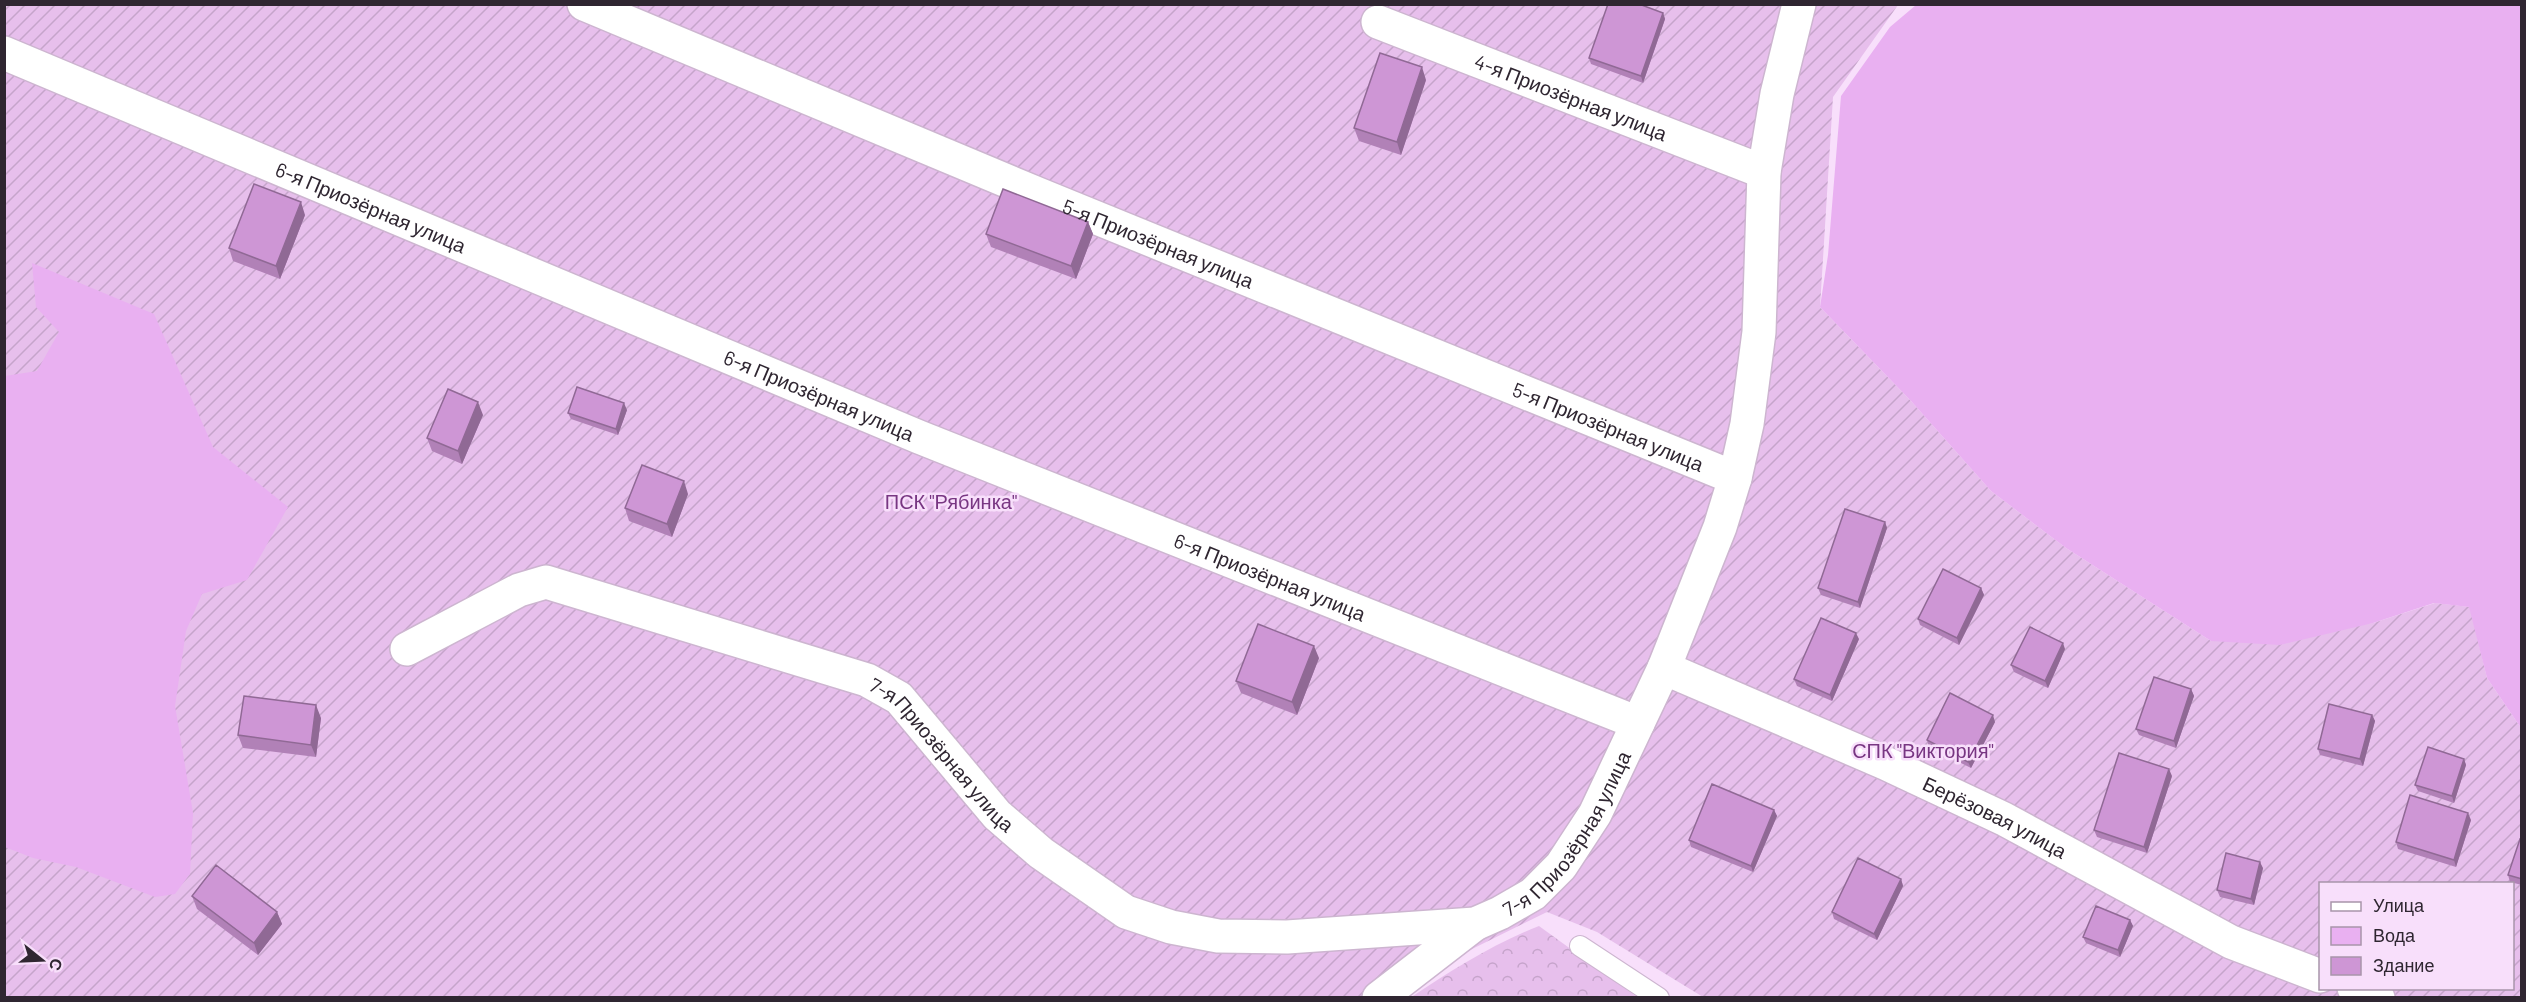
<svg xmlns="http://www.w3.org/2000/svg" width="2526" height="1002" viewBox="0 0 2526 1002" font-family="Barlow,sans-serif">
	<defs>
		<pattern id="forest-crowns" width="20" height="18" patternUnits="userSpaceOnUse" patternTransform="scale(1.5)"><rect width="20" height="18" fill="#e7bfec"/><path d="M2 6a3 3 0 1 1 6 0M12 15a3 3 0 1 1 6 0" fill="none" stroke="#c6a4cb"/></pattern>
		<pattern id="garden-furrows" width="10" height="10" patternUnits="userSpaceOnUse" patternTransform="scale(1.5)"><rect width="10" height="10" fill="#e7bfec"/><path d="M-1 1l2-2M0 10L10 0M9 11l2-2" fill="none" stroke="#c6a4cb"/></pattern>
	</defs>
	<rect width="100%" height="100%" fill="#f8dffb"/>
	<path fill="url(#forest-crowns)" d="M1539 926 1637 997 1410 998C1452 970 1493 944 1539 926Z"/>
	<path fill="url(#garden-furrows)" fill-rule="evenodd" d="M5 5H1898L1833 97 1820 307 1911 401 1991 491 2066 548 2211 641 2373 623 2435 603 2470 607 2487 678 2521 728V997H1703L1597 932 1547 912 1464 953 1401 997 5 998ZM2320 884H2512V988H2320Z"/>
	<path fill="#e9b0f1" d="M1916 5H2521V728L2487 678 2469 607 2434 603 2373 623 2280 645 2211 641 2066 548 1991 491 1911 401 1820 307 1828 255 1841 96 1890 27Z
		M32 263 154 314 213 447 288 507 247 580 202 594 186 631 175 706 193 813 190 874 175 894 155 897 76 867 33 858 5 847V376L37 371 59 332 36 307Z"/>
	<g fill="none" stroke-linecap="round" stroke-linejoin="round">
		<g stroke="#cdb5d0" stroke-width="22">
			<path id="service" d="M1580 946 1659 998"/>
		</g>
		<g stroke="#cdb5d0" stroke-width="36">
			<g id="minor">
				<path id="s1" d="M584 4 1038 194 1735 478"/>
				<path id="s2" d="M1378 22 1764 172"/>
				<path id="s3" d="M4 53 919 437 1638 723"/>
				<path id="s4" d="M407 649 519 590 546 582 867 680 899 698 997 815 1041 853 1126 912 1171 927 1218 936 1287 937 1475 924 1500 913 1533 894 1561 866 1595 814 1664 668 1720 527 1735 478 1747 424 1759 332 1764 172 1777 94 1799 4"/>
				<path id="s5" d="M1664 668 1885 763 2004 819 2231 942 2320 976"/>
				<path d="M2354 988 2378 998"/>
				<path d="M1379 998 1475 924"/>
			</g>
		</g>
		<use href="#service" stroke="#fff" stroke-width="20"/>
		<use href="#minor" stroke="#fff" stroke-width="33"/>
	</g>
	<path fill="#b181b7" d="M1663 13 1665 19 1643 83 1591 64 1589 58Z
		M1426 80 1401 155 1359 141 1354 128Z
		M305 215 280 279 233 261 229 248Z
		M1088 222 1093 234 1076 279 991 247 986 234Z
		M627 410 618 435 571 419 568 413Z
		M483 415 462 464 432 451 427 438Z
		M688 494 672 537 629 521 625 508Z
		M1885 522 1887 528 1860 608 1821 595 1818 588Z
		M1981 588 1984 595 1959 645 1920 625 1918 619Z
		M1859 639 1832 701 1797 686 1794 679Z
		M2065 649 2048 688 2014 672 2011 665Z
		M1319 658 1297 715 1241 693 1236 681Z
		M2191 689 2194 696 2176 748 2139 735 2136 729Z
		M2372 715 2375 721 2363 766 2320 755 2318 749Z
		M321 718 316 757 243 748 238 735Z
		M1995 722 1971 768 1929 747 1927 740Z
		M2464 759 2466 765 2454 803 2418 791 2415 785Z
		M2172 776 2147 853 2097 837 2094 830Z
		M1774 810 1777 816 1753 872 1691 847 1689 840Z
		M2471 820 2456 867 2398 849 2396 842Z
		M2522 840V885L2510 882 2508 875Z
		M2263 868 2254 905 2220 897 2217 890Z
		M1901 879 1903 886 1877 940 1834 919 1832 912Z
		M192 896 277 912 282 924 258 955 197 909Z
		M2130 920 2133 926 2120 957 2086 943 2083 937Z"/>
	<path fill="#906995" d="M1663 13 1665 19 1643 83 1641 76Z
		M1422 67 1426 80 1401 155 1397 142Z
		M301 202 305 215 280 279 276 266Z
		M1088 222 1093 234 1076 279 1071 266Z
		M478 402 483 415 462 464 458 451Z
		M624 403 627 410 618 435 616 429Z
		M684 481 688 494 672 537 667 524Z
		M1885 522 1887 528 1860 608 1858 602Z
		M1981 588 1984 595 1959 645 1957 638Z
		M1856 633 1859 639 1832 701 1830 695Z
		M2063 643 2065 649 2048 688 2045 681Z
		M1314 646 1319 658 1297 715 1292 702Z
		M2191 689 2194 696 2176 748 2174 741Z
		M316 705 321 718 316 757 311 745Z
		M1993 715 1995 722 1971 768 1968 762Z
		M2372 715 2375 721 2363 766 2360 759Z
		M2464 759 2466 765 2454 803 2452 796Z
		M2169 769 2172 776 2147 853 2144 847Z
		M1774 810 1777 816 1753 872 1751 866Z
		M2468 813 2471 820 2456 867 2454 860Z
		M2260 862 2263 868 2254 905 2251 899Z
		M1901 879 1903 886 1877 940 1874 934Z
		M277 912 282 924 258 955 254 943Z
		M2130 920 2133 926 2120 957 2118 950Z"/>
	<path fill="#ce96d5" stroke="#906995" stroke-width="1.5" d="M1608 4H1639L1663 13 1641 76 1589 58Z
		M1380 53 1422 67 1397 142 1354 128Z
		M254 184 301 202 276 266 229 248Z
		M1003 189 1088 222 1071 266 986 234Z
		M577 387 624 403 616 429 568 413Z
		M448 389 478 402 458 451 427 438Z
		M642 465 684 481 667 524 625 508Z
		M1845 509 1885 522 1858 602 1818 588Z
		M1943 569 1981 588 1957 638 1918 619Z
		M1821 618 1856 633 1830 695 1794 679Z
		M1258 624 1314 646 1292 702 1236 681Z
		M2030 627 2063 643 2045 681 2011 665Z
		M2154 677 2191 689 2174 741 2136 729Z
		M1950 693 1993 715 1968 762 1927 740Z
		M244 696 316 705 311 745 238 735Z
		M2329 704 2372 715 2360 759 2318 749Z
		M2428 747 2464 759 2452 796 2415 785Z
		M2119 753 2169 769 2144 847 2094 830Z
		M1712 784 1774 810 1751 866 1689 840Z
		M2410 795 2468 813 2454 860 2396 842Z
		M2520 839 2522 840V879L2508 875Z
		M2226 853 2260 862 2251 899 2217 890Z
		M1858 858 1901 879 1874 934 1832 912Z
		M216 865 277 912 254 943 192 896Z
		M2096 906 2130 920 2118 950 2083 937Z"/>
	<g text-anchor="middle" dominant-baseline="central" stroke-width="5" stroke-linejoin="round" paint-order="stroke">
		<g font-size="20" fill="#2f2631" stroke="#f8dffb">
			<text stroke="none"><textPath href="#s2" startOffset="207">4-я Приозёрная улица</textPath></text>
			<text stroke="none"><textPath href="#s3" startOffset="398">6-я Приозёрная улица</textPath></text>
			<text stroke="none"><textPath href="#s1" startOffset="622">5-я Приозёрная улица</textPath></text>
			<text stroke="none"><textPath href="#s3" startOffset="884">6-я Приозёрная улица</textPath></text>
			<text stroke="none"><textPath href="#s1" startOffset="1108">5-я Приозёрная улица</textPath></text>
			<text stroke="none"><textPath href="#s3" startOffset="1370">6-я Приозёрная улица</textPath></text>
			<text stroke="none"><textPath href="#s4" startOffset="597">7-я Приозёрная улица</textPath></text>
			<text stroke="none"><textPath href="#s5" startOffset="363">Берёзовая улица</textPath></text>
			<text stroke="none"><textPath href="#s4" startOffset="1328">7-я Приозёрная улица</textPath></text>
		</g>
		<g font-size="20" fill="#783682" stroke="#f8dffb">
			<text x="951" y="501">ПСК "Рябинка"</text>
			<text x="1923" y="750">СПК "Виктория"</text>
		</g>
	</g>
	<rect width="2526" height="1002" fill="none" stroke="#2f2631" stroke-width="12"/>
	<rect x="2319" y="882" width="195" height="108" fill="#f8dffb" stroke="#a895aa" stroke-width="1.5"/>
	<rect x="2331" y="902" width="30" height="9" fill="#ffffff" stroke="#a895aa" stroke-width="1.5"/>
	<text x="2373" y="912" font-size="18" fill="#2f2631">Улица</text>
	<rect x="2331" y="927" width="30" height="18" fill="#e9b0f1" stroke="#a895aa" stroke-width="1.5"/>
	<text x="2373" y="942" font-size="18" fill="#2f2631">Вода</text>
	<rect x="2331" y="957" width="30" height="18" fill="#ce96d5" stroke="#a895aa" stroke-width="1.5"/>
	<text x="2373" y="972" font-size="18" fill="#2f2631">Здание</text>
	<g transform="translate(42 960) rotate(108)" stroke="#f8dffb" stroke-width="4.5" paint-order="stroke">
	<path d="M0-4.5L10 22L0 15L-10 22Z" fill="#2f2631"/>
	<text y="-9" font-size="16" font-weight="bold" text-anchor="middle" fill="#2f2631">С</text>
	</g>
</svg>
